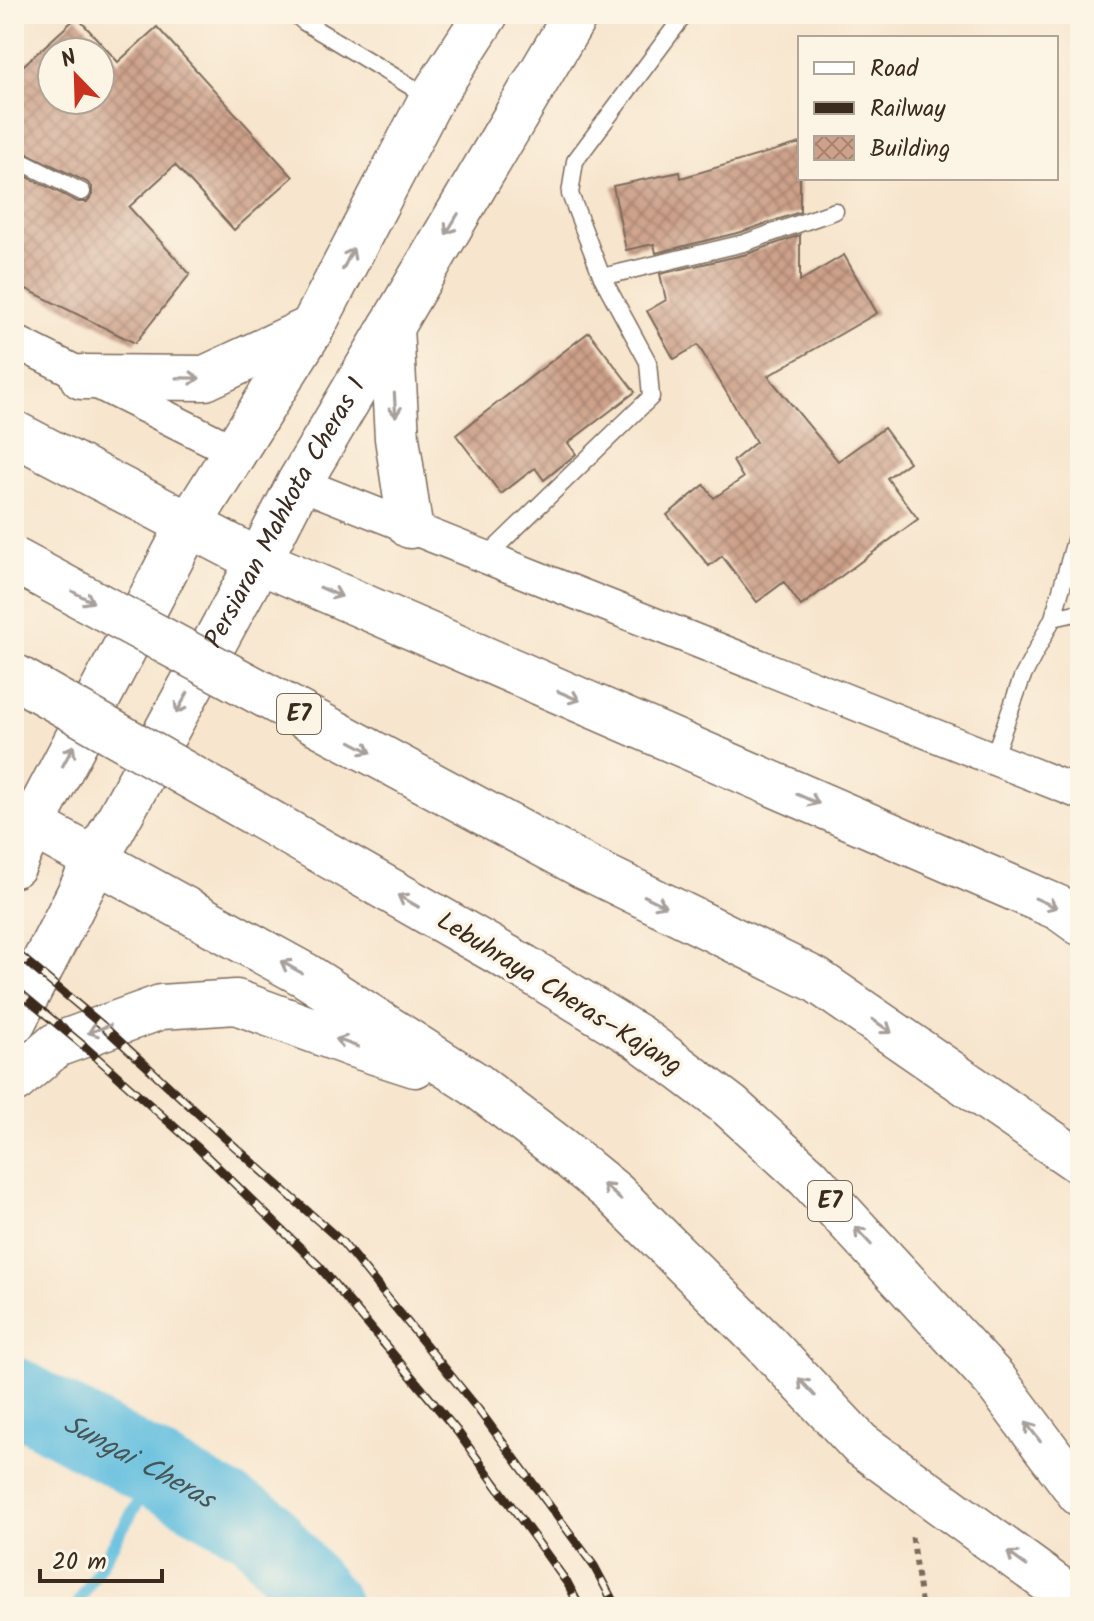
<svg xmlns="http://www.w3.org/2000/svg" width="1094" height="1621" viewBox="0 0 1094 1621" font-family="Kalam,sans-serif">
	<defs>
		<pattern id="building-cross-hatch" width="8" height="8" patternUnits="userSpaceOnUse" patternTransform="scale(2)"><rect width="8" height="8" fill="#cda18a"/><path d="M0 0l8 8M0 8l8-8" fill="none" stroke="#a88370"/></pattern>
	</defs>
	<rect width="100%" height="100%" fill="#fcf5e5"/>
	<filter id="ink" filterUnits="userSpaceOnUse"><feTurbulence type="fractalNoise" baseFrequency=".0125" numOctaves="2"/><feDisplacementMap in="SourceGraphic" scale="16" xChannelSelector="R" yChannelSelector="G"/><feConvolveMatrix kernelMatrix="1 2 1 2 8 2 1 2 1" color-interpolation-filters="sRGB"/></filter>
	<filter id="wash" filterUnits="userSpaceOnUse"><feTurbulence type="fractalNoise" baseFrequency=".006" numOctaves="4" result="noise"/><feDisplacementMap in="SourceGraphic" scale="32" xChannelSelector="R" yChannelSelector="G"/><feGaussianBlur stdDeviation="1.8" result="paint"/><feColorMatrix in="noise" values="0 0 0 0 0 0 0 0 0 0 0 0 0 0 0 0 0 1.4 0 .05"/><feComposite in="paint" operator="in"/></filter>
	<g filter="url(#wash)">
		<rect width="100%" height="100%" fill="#f7e5cd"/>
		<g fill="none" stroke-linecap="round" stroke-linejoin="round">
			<path stroke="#61bedf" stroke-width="12" d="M76 1607 156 1472"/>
			<path stroke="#61bedf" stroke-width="74" id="s1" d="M14 1394 259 1528 324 1607"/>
		</g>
		<g id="blocks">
			<path fill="url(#building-cross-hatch)" fill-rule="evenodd" d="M77 17 118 62 157 27 293 177 234 230 175 165 129 207 190 274 135 343 14 283V170L78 202H87L92 196V187L87 182 14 147V74ZM52 52H100V100H52Z
				M800 143V212L741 232 656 253 654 244 626 250 613 186 680 172 681 178Z
				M800 235V281L844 255 877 313 768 376 838 461 884 428 909 462 887 478 918 519 801 606 784 582 757 602 722 556 709 566 667 515 704 485 714 498 743 478 733 461 756 442 698 345 674 359 647 311 666 300 660 274 747 254Z
				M589 332 635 392 568 443 576 454 544 480 535 468 501 494 456 435Z"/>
		</g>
	</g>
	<g filter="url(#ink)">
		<use href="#blocks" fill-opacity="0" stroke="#7d6b5b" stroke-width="2"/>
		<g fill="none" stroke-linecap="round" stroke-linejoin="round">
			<g stroke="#7d6b5b" stroke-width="19">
				<path id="service" d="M295 14 304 22 430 98
					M14 158 82 192
					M602 277 744 243 835 211
					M486 557 651 397 648 362 602 277 570 194 575 161 685 14
					M1053 618 1080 612
					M993 758 1022 678 1053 618 1080 523"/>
			</g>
			<g stroke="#7d6b5b" stroke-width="35">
				<path id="minor" d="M14 341 234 451
					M299 483 1080 793"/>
			</g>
			<g stroke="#7d6b5b" stroke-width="47">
				<g id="secondary">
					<path d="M391 327 397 438 410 526"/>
					<path d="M82 377 205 378 312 328"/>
					<path d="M14 865 32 825 189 525 312 328 431 99 486 14"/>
					<path id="s2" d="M14 1021 96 860 259 561 299 483 576 14"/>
				</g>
			</g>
			<g stroke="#7d6b5b" stroke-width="47">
				<path id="motorway" d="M14 433 259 561 1059 908 1080 923
					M14 813 32 825 305 975 475 1084 560 1149 614 1193 762 1340 860 1444 1080 1604
					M585 867 816 980 1080 1162
					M524 967 638 1037 730 1106 808 1177 994 1379 1080 1494
					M14 1081 56 1045 161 1007 236 1002 353 1045 415 1065"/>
			</g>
			<path stroke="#7d6b5b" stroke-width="5" stroke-dasharray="6 6" stroke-linecap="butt" d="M912 1537 922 1607"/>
			<use href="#service" stroke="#fff" stroke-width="16"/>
			<use href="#minor" stroke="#fff" stroke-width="32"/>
			<use href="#secondary" stroke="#fff" stroke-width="44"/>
			<use href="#motorway" stroke="#fff" stroke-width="44"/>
			<g stroke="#3b2a1e" stroke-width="9">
				<path id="rail" d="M14 951 102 1025 215 1129 342 1242 478 1409 594 1566 616 1607
					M14 988 85 1047 197 1147 319 1266 457 1431 568 1584 580 1607"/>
			</g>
			<use href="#rail" stroke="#fcf5e5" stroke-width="6" stroke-dasharray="18" stroke-linecap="butt"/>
			<g stroke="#7d6b5b" stroke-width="47" stroke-linecap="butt">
				<path id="motorway-bridge" d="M14 560 585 867
					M14 676 524 967"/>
			</g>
			<use href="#motorway-bridge" stroke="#fff" stroke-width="44"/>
		</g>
		<defs><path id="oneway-shaft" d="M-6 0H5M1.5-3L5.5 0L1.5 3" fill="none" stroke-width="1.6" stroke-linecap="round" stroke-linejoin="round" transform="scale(2)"/></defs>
		<g stroke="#a79f9a">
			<use href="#oneway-shaft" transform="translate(452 224) rotate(121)"/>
			<use href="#oneway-shaft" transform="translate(348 259) rotate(-63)"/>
			<use href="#oneway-shaft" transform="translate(188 378) rotate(1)"/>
			<use href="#oneway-shaft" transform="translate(395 405) rotate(87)"/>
			<use href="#oneway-shaft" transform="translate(331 592) rotate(23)"/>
			<use href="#oneway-shaft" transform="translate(83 597) rotate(28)"/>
			<use href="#oneway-shaft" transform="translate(569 696) rotate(23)"/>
			<use href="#oneway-shaft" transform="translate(182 703) rotate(119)"/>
			<use href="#oneway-shaft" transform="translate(361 747) rotate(28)"/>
			<use href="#oneway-shaft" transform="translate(68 756) rotate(-62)"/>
			<use href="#oneway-shaft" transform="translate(808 799) rotate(23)"/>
			<use href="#oneway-shaft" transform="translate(408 901) rotate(-150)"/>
			<use href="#oneway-shaft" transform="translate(655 901) rotate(26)"/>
			<use href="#oneway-shaft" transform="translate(1046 903) rotate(24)"/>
			<use href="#oneway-shaft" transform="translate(291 967) rotate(-151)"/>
			<use href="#oneway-shaft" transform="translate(882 1026) rotate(35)"/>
			<use href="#oneway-shaft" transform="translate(99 1029) rotate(160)"/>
			<use href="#oneway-shaft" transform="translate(347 1043) rotate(-160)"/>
			<use href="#oneway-shaft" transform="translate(612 1192) rotate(-138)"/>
			<use href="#oneway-shaft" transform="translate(863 1236) rotate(-133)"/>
			<use href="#oneway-shaft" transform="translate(807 1387) rotate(-133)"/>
			<use href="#oneway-shaft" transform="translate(1033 1432) rotate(-127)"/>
			<use href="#oneway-shaft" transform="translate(1017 1559) rotate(-144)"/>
		</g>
	</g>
	<g text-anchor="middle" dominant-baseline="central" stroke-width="7" stroke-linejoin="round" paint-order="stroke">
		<g fill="#fcf5e5" stroke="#75675a" stroke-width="2">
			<rect x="277" y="694" width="44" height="40" rx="6"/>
			<rect x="808" y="1181" width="44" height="40" rx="6"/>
		</g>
		<g font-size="24" font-weight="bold" fill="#3b2a1e">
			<text x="299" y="714">E7</text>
			<text x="830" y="1201">E7</text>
		</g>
		<g font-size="26" fill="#3b2a1e" stroke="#fcf5e5">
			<text stroke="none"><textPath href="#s2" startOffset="576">Persiaran Mahkota Cheras 1</textPath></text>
			<text transform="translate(559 994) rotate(32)">Lebuhraya Cheras–Kajang</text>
		</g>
		<g font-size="28" font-style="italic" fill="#465658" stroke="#fcf5e5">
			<text stroke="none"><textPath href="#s1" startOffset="142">Sungai Cheras</textPath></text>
		</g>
	</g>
	<rect width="1094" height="1621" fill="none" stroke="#fcf5e5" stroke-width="48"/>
	<rect x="798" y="36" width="260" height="144" fill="#fcf5e5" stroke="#afa495" stroke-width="2"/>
	<rect x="814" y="62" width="40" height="12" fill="#ffffff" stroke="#afa495" stroke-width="2"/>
	<text x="870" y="76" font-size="24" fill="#3b2a1e">Road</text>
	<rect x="814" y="102" width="40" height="12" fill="#3b2a1e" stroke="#afa495" stroke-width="2"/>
	<text x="870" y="116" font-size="24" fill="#3b2a1e">Railway</text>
	<rect x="814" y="136" width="40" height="24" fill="url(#building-cross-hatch)" stroke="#afa495" stroke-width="2"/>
	<text x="870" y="156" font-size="24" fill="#3b2a1e">Building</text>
	<g transform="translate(76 76) rotate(337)"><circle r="38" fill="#fcf5e5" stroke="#afa495" stroke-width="2"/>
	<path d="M0-6L14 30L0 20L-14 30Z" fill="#c8321e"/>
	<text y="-12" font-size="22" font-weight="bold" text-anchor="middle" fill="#3b2a1e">N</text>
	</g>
	<path d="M40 1569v12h122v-12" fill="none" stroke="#3b2a1e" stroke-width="4"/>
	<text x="52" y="1569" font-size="24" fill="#3b2a1e" stroke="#fcf5e5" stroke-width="6" paint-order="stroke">20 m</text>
</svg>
